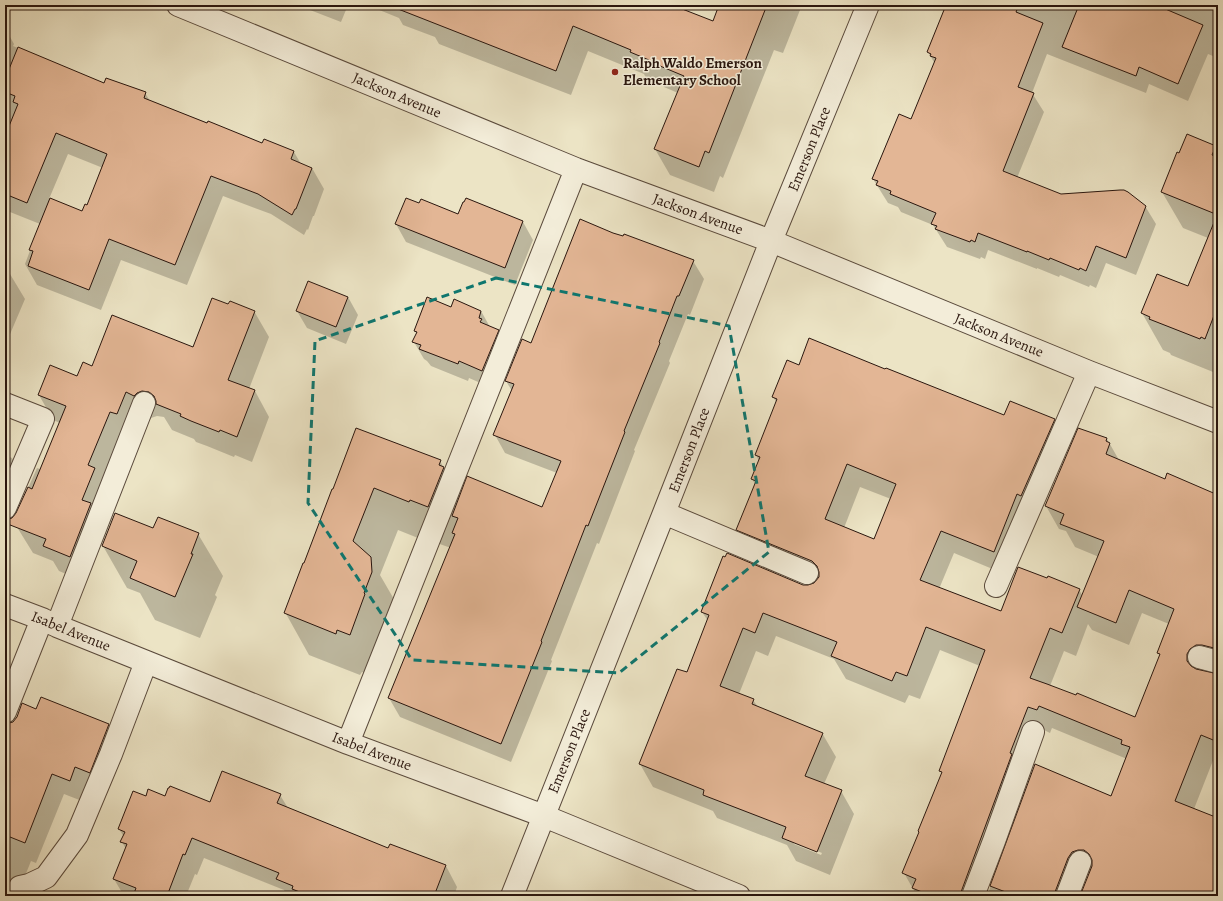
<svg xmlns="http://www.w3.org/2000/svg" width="1223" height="901" viewBox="0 0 1223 901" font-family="Alegreya,serif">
	<rect width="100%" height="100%" fill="#ece4c5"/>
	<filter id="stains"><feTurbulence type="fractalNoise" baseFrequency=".005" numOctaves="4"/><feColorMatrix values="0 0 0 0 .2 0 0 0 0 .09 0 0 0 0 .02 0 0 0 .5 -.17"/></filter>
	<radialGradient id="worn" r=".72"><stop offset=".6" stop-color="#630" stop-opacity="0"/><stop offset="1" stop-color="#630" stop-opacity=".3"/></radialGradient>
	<path fill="#0003" fill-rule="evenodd" d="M307 5H348L341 22 310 10Z
		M367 5H669L713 22 720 5H802L783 53 774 50 723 178 720 176 714 192 670 175 655 149 678 93 664 87 662 84 646 78 644 74 588 51 571 95 439 44 435 37 403 25 399 18Z
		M947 5H1218V58L1208 54 1188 101 1149 84 1146 93 1047 54 1032 93 1044 112 1017 178 1061 195 1145 206 1156 224 1136 275 1106 263 1096 288 1090 285 1089 287 1060 275 1059 277 1037 268V269L988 250 985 259 981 257 980 259 947 247 933 225 901 212 898 207 888 203 873 179 911 120 935 64 928 52Z
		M5 28 14 44 13 46 105 85 145 93 150 101 263 144 294 152 301 164 312 168 324 189 314 216H313L308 230 307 229 304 235 271 214 223 196 187 285 121 260 101 310 37 285 25 264 40 224 5 210ZM68 154 103 168 87 206 82 212 49 199Z
		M1215 146 1218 151V374L1171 355 1170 353 1163 350 1142 313 1157 275 1188 288 1208 238 1183 228 1162 192Z
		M466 200 523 222 533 240 515 285 406 242 396 224 420 204 458 215Z
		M613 234 693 261 704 279 690 315 688 314 669 361 670 363 634 450 635 451 599 544 597 543 551 660 552 661 511 762 400 717 389 698 451 548 434 542 433 544 398 530 380 575 395 601 375 677 362 672 360 675 309 655 285 612 332 490 440 461 460 497 543 508 557 473 505 453 495 435 512 391 506 381 532 344Z
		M5 272 10 274 25 299 5 346Z
		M348 297 358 315 346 344 307 328 297 311Z
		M229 306 254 311 269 337 249 389 255 391 269 417 252 462 235 455 234 457 207 446 196 442 194 439 172 430 164 417 157 416 151 418 149 421 140 417 85 582 59 571 53 561 33 553 12 519 17 513 37 468 40 469 60 423 53 420 39 395 78 377 93 367 193 348Z
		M452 308 481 311 490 327 498 330 508 348 492 388 469 378 468 381 431 366 427 361 424 359 414 342 417 335 415 331Z
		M799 366 1005 416 1054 420 1068 443 1007 575 954 553 939 589 1001 613 1079 590 1083 596 1099 557 1075 547 1066 531 1059 529 1046 506 1079 429 1107 439 1119 460 1165 480 1218 496V668H1209L1203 672 1218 675V759L1214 758 1194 809 1218 819V896H1081L1090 873 1086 875 1076 896H987L1036 765 1112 797 1127 759 1052 728 1050 733 1042 729 982 896H917L904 873 942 774 940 771 980 666 940 650 920 699 909 695 905 703 846 679 834 659 776 636 768 656 756 651 739 694 753 700 758 707 822 733 836 757 824 784 841 791 854 814 830 875 796 861 787 845 717 818 713 811 653 787 640 764 687 674 708 621 702 612 802 586H808L815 584 817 581 751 553 737 530 755 484 752 479 759 461 756 455 777 403 773 397ZM860 487 891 499 874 540 844 528ZM1142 613 1169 624 1158 653 1160 656 1136 718 1050 686 1064 651 1076 656 1088 624 1092 630 1129 645ZM793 841 822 853 821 855 794 844Z
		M5 455 12 458 23 476 5 517Z
		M153 529 198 534 223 576 215 595 217 597 200 638 155 620 140 593 127 588 103 546Z
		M5 705 10 714 6 726 37 710 108 725 120 746 82 801 64 794 36 863 31 861 17 896H5Z
		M280 795 288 808 389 849 446 866 457 887 454 896H287L284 890 204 858 197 875 195 874 186 896H124L114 879 126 849 122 842 124 837 119 829 146 797H165L210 803Z"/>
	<path fill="#e3b695" stroke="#2a160e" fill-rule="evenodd" d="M393 5H672L713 21 719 5H767L709 153 705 151 699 167 654 149 684 76 648 61 649 60 630 52 631 50 573 26 556 71 393 7Z
		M946 5H1019L1016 12 1043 23 1018 87 1034 93 1003 171 1061 194 1120 190H1124L1128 192 1146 206 1126 258 1096 246 1086 271 1080 268 1079 270 1050 258 1049 260 1027 251V252L978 233 975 242 971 240 970 242 935 229 937 226 931 224 936 213 890 194 891 191 876 185 878 181 872 179 899 114 911 119 936 58 930 56 931 54 927 52Z
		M1079 5H1156L1203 25 1178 84 1139 67 1136 76 1062 47Z
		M18 47 104 83 106 78 146 92 144 98 207 123 208 121 262 143 264 139 294 151 291 159 312 168 296 209H295L292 215 258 194 211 176 175 265 109 239 89 290 28 266 33 251 29 250 50 198 82 211 85 204 87 205 107 154 56 133 27 203 5 194V136L18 104 13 102 15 96 5 92V79Z
		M1187 134 1216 146 1212 155 1218 157V305L1205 339 1201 337 1200 339 1149 319 1150 317 1141 313 1157 274 1188 286 1217 215H1218L1161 192 1177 152 1179 153Z
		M406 198 419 203 421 199 458 214 463 202H464L466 198 523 221 505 268 395 224Z
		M580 219 613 233 623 236 624 234 694 260 679 296H677L659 342 660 343 624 431 625 432 588 526 586 525 541 641 542 642 501 744 388 698 455 534 452 533 458 518 452 516 467 476 542 507 561 461 493 435 514 384 505 381 522 339 531 343Z
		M308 281 348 297 336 327 296 311Z
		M427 297 451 307 454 299 481 311 479 318 482 319 480 322 499 330 482 371 459 361 458 364 419 349 421 345 412 342 417 332 414 331Z
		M212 298 228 304 230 301 255 311 228 380 255 390 237 437 220 430 219 432 191 421 180 416 181 414 156 404V401L154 396 149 392 142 391 137 393 134 396 126 392 117 414 110 412 88 465 95 468 82 500 91 503 70 557 43 546 46 539 5 523V520L12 518 16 513 28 487 32 489 66 406 38 395 50 365 77 376 83 362 92 366 112 315 193 347Z
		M809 338 885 369 886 368 1004 415 1010 401 1055 419 1021 496 1017 494 994 552 941 531 920 580 1001 611 1018 567 1047 578 1048 576 1080 589 1062 633 1050 628 1030 678 1047 684 1076 695 1077 693 1135 717 1160 654 1157 653 1174 609 1129 590 1116 623 1077 607 1104 541 1060 524 1064 514 1045 506 1078 428 1107 438 1106 441 1110 443 1106 454 1165 479 1167 473 1218 495V649L1202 645H1196L1190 649 1187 654V661L1191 666 1196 669 1218 674V742L1201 735 1175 801 1218 818V879L1211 896H1080L1092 866V860L1089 854 1084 850H1078L1072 852 1068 858 1055 892V896H1016L990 886 1035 764 1111 796 1130 747 1121 744 1122 740 1039 706 1037 710 1028 707 1010 753 1012 754 961 892V896H932L912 888 916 879 902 873 919 832 918 831 942 772 939 771 985 650 926 627 907 676 896 672 892 681 831 656 837 642 763 613 755 633 743 628 720 686 754 699 752 704 823 733 805 776 842 790 817 852 782 838 786 827 703 795 704 790 639 764 677 669 687 672 709 615 701 612 723 556 725 557 727 553 803 585H808L814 583 819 577V572L817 566 812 561 736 530 756 481 751 479 760 457 755 455 777 399 772 397 787 360 799 365ZM847 464 896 484 874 539 825 519Z
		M356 428 441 460 439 465 444 467 428 507 410 500 409 502 374 488 353 541 371 557 372 572 364 593 365 594 350 635 337 630 336 634 284 613 303 563H304L332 489H333Z
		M115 513 153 528 158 517 199 533 191 554H193L175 597 130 578 137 561 102 546Z
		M41 697 109 724 90 773 75 767 70 781 52 774 25 843 5 835V724L13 722 17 717 22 703 36 709Z
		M222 771 281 794 277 803 388 848 390 844 446 865 434 896H310L292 889 293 886 276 879 279 873 192 838 185 855 183 854 167 896H133L136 888 113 879 127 844 120 842 125 832 118 829 133 791 146 796 148 789 165 796 168 788H169L170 786 210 802Z"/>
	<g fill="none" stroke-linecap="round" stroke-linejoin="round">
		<g stroke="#5a4a3c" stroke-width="24">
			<path id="minor" d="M178 5 576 169 771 241 1089 372 1218 422
				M5 404 43 419 5 508
				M664 513 807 573
				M996 586 1089 372
				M5 605 42 619 57 626 348 743 544 816 739 896
				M57 626 144 403
				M1199 657 1218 662
				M5 712 42 619
				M348 743 576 169
				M20 887 29 885 46 877 77 835 111 754 146 662
				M512 896 664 513 771 241 868 5
				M973 896 994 841 1033 732
				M1067 896 1080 862"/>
		</g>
		<use href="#minor" stroke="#f3edd9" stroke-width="22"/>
	</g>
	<path fill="none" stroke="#0f766e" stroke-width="3" stroke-dasharray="8 5" stroke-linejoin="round" d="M496 278 729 326 769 552 619 673 412 660 308 503 315 341Z"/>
	<circle fill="#8f2418" stroke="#f3edd9" stroke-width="1.5" cx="615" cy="72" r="4"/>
	<g text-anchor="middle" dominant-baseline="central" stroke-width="3" stroke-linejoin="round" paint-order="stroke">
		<g font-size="15" font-weight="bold" fill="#2a160e" stroke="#f3edd9" text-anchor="start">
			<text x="623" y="63">Ralph Waldo Emerson<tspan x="623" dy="17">Elementary School</tspan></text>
		</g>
		<g font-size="15" fill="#2a160e" stroke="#f3edd9">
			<text transform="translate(397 95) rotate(23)">Jackson Avenue</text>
			<text transform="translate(809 149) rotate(-68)">Emerson Place</text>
			<text transform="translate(698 214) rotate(20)">Jackson Avenue</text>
			<text transform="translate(999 335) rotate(22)">Jackson Avenue</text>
			<text transform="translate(689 450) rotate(-69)">Emerson Place</text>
			<text transform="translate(71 631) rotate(22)">Isabel Avenue</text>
			<text transform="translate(372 751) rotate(21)">Isabel Avenue</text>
			<text transform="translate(569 751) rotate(-68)">Emerson Place</text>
		</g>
	</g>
	<rect width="1223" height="901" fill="none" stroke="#ece4c5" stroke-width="20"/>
	<rect x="6" y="6" width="1211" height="889" fill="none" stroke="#2a160e" stroke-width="2"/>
	<rect x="10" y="10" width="1203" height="881" fill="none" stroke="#2a160e"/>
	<rect width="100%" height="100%" filter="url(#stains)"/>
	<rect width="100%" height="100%" fill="url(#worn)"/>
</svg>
